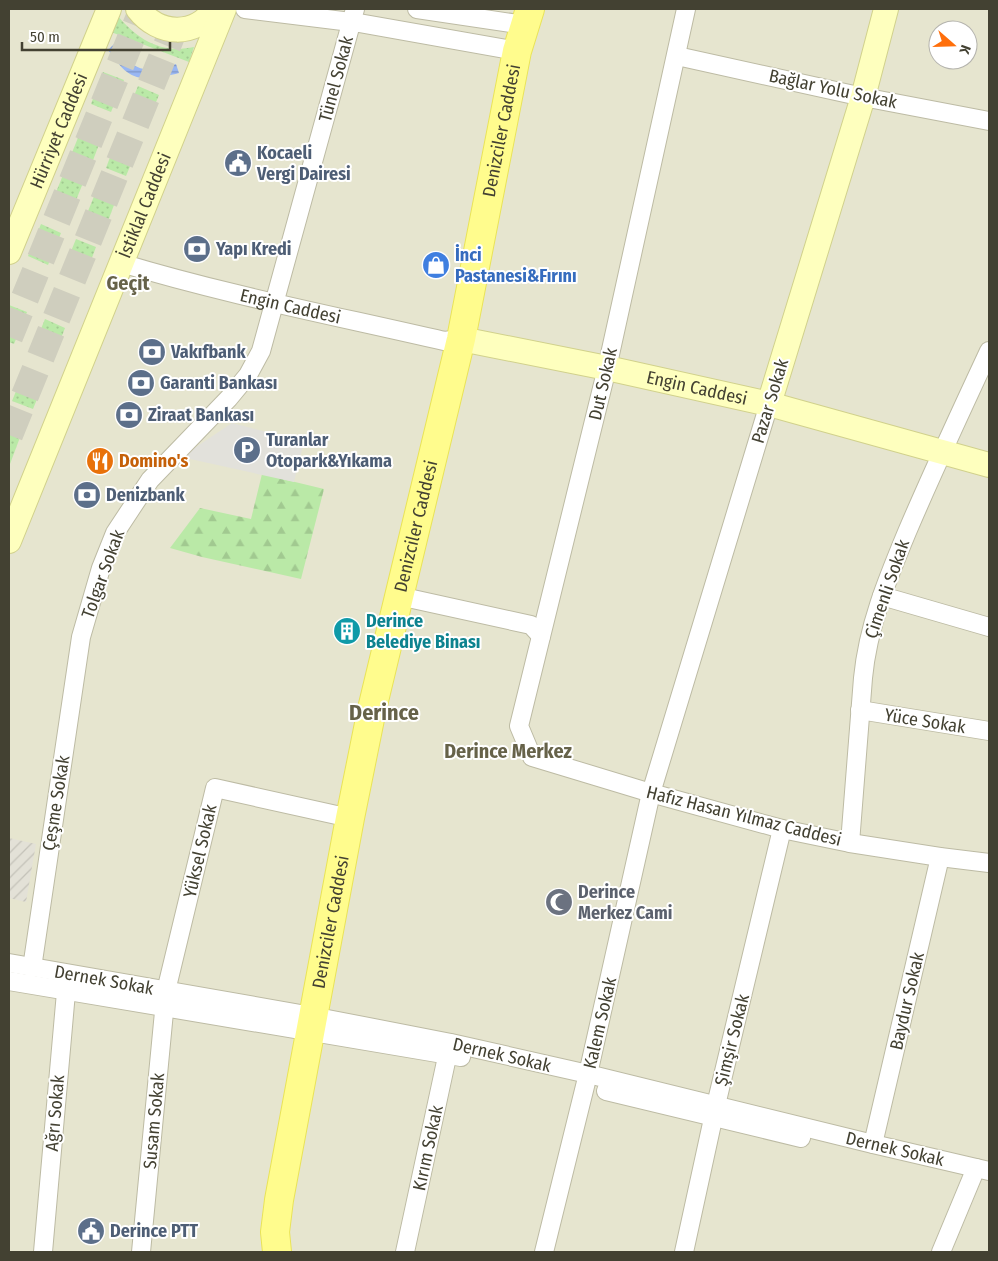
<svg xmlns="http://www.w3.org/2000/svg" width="998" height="1261" viewBox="0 0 998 1261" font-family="'Fira Sans Condensed',sans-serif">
	<defs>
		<pattern id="industrial-furrows" width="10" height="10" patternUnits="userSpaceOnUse" patternTransform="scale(1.25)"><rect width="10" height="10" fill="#e3e1d7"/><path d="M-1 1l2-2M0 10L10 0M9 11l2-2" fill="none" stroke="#c4c2b9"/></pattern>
		<pattern id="grass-dots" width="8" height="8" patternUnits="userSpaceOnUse" patternTransform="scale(1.25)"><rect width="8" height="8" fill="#bae9a7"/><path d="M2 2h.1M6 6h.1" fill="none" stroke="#a1c990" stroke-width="1.8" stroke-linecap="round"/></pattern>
		<pattern id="forest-firs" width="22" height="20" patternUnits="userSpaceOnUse" patternTransform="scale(1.25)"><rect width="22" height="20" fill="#bae9a7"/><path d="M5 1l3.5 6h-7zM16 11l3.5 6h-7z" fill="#a1c990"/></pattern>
		<pattern id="water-rules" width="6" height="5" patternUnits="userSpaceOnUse" patternTransform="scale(1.25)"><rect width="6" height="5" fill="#99b7f3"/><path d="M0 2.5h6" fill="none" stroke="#7e96c5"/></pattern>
	</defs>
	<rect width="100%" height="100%" fill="#f2f1e1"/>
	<path fill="#e6e5cf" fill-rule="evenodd" d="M9 9H989V1252H9ZM938 30H968V60H938Z"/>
	<path fill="url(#industrial-furrows)" d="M9 838 36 844 26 902 9 898Z"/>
	<path fill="url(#grass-dots)" d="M117 15C138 40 161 54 194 47L189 62 111 32Z
		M103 72 124 80 111 112 91 104Z
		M138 86 159 95 146 126 125 118Z
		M84 123 104 131 92 163 71 155Z
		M118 136 139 145 126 176 106 168Z
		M63 175 83 183 70 215 50 207Z
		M97 189 117 197 105 229 84 221Z
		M41 224 61 233 48 265 28 256Z
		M76 239 96 247 84 279 63 271Z
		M9 305 27 312 14 344 9 342Z
		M45 319 65 328 53 359 32 351Z
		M25 369 46 377 33 409 12 401Z
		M9 427 22 432 10 464H9Z"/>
	<path fill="url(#forest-firs)" d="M262 474 324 489 301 579 202 557 170 548 200 508 251 519Z"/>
	<path fill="#e2e1db" d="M232 423 304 442 294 482 181 457Z"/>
	<path fill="url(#water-rules)" d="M114 44C133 71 145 75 176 64L179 73C163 77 141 83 127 72 120 67 114 57 108 50Z"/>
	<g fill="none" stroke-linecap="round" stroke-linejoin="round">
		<path stroke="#cfcebe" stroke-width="28" stroke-dasharray="28 14" stroke-linecap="butt" d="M9 337 143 9
			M9 435 182 9"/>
		<g stroke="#bdbba4" stroke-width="20">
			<g id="street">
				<path d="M245 9 359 23 517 51"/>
				<path d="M417 9 525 25"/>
				<path d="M686 9 607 368 519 726 532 757 651 793 782 829 850 843 940 857 989 863"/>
				<path d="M677 56 863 97 989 121"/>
				<path id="s1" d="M121 263C227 295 336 316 444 341L461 339"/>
				<path d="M399 596 531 625 541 636"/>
				<path d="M882 596 989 627"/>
				<path d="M860 710 989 731"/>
				<path d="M850 843 863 678C868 626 887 580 907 532 933 471 961 411 989 351"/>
				<path d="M9 963 312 1016 451 1043 588 1074 873 1144 989 1171"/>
				<path d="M32 968 81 637 101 568 115 533 150 480 229 398 248 375 261 351 355 9"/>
				<path d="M9 981 461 1057"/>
				<path d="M606 1091 801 1138"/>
				<path d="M873 1144 940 857"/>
				<path d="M43 1252 67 981"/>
				<path d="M141 1252 166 991 215 788 350 818"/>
				<path d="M405 1252 450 1043"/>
				<path d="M544 1252 588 1074 651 793 769 404"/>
				<path d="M684 1252 716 1105 782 829"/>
				<path d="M941 1252 976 1168"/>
			</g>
		</g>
		<g stroke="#d1d18c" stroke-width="26">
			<g id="secondary">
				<path d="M138 9C159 36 195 37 215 9"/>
				<path id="s2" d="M9 252 109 9"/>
				<path id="s3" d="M461 339 607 368 769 404 989 465"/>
				<path d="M769 404 863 97 886 9"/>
				<path id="s4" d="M9 541 224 9"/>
			</g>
		</g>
		<g stroke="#e9e358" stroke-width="30">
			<g id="primary">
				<path id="s5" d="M277 1252 275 1232 279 1200 350 818 372 709 461 339 517 51 530 9"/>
			</g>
		</g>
		<use href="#street" stroke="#fff" stroke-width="18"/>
		<use href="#secondary" stroke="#feffbe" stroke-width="24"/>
		<use href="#primary" stroke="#fffc8d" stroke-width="28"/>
	</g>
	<defs>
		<g id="civic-disc" transform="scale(1.4375)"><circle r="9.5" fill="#5c6f8a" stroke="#fff"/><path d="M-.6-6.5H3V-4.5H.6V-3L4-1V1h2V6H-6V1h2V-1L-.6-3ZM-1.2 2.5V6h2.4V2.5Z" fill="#fff"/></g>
		<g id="bank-disc" transform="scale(1.4375)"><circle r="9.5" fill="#5c6f8a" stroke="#fff"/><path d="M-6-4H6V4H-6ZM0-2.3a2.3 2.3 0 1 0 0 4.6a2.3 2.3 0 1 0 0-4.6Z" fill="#fff"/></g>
		<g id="shop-disc" transform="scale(1.4375)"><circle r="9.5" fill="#3f7fe0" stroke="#fff"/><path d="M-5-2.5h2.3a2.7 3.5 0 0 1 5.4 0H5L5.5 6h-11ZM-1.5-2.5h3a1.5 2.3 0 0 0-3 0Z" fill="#fff"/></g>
		<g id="parking-disc" transform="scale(1.4375)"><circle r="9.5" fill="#5c6f8a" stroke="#fff"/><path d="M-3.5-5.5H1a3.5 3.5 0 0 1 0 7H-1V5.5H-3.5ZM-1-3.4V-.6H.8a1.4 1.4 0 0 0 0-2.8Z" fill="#fff"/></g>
		<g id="restaurant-disc" transform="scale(1.4375)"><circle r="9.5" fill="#e8710a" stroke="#fff"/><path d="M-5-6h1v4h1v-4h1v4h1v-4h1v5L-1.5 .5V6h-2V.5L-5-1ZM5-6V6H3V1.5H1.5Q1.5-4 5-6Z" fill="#fff"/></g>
		<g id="building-disc" transform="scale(1.4375)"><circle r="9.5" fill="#0f9aa8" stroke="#fff"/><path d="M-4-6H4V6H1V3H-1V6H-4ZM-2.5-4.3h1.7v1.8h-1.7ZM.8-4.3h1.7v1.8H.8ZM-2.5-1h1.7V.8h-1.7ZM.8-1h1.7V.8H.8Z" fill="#fff"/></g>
		<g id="mosque-disc" transform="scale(1.4375)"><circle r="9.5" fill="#6b7280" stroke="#fff"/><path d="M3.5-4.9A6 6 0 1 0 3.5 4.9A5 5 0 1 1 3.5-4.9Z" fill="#fff"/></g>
	</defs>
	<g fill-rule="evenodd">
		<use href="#civic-disc" x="238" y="163"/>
		<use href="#bank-disc" x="197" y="249"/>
		<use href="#shop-disc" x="436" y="265"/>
		<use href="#bank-disc" x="152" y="352"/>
		<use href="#bank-disc" x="141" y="383"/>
		<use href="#bank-disc" x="129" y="415"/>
		<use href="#parking-disc" x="247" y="450"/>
		<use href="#restaurant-disc" x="100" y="461"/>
		<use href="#bank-disc" x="87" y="495"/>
		<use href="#building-disc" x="347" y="631"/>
		<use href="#mosque-disc" x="559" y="902"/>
		<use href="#civic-disc" x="91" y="1231"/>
	</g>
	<g text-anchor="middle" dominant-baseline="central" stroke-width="4" stroke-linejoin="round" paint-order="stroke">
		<g font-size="18" fill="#434132" stroke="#fff">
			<text transform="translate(336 79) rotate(-75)">Tünel Sokak</text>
			<text transform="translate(833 89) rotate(12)">Bağlar Yolu Sokak</text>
			<text stroke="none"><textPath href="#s2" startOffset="131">Hürriyet Caddesi</textPath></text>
			<text stroke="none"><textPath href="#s5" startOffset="1145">Denizciler Caddesi</textPath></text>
			<text stroke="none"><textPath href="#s4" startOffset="362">İstiklal Caddesi</textPath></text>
			<text stroke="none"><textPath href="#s1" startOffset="175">Engin Caddesi</textPath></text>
			<text transform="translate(603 384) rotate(-77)">Dut Sokak</text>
			<text stroke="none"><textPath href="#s3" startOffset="241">Engin Caddesi</textPath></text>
			<text transform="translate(770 401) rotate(-73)">Pazar Sokak</text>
			<text stroke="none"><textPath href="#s5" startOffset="740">Denizciler Caddesi</textPath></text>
			<text transform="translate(103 574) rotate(-70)">Tolgar Sokak</text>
			<text transform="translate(887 589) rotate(-71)">Çimenli Sokak</text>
			<text transform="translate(925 721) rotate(9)">Yüce Sokak</text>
			<text transform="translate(56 803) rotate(-81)">Çeşme Sokak</text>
			<text transform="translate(744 816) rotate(14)">Hafız Hasan Yılmaz Caddesi</text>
			<text transform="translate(200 851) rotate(-77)">Yüksel Sokak</text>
			<text stroke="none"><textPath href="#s5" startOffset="335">Denizciler Caddesi</textPath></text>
			<text transform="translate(104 980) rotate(10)">Dernek Sokak</text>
			<text transform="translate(907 1001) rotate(-77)">Baydur Sokak</text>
			<text transform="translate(600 1023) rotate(-77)">Kalem Sokak</text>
			<text transform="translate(732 1040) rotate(-76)">Şimşir Sokak</text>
			<text transform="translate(502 1055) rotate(13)">Dernek Sokak</text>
			<text transform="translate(55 1113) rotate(-85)">Ağrı Sokak</text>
			<text transform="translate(154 1121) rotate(-85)">Susam Sokak</text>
			<text transform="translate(428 1148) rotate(-78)">Kırım Sokak</text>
			<text transform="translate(895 1149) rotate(13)">Dernek Sokak</text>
		</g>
		<g font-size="18" font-weight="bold" fill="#4e5e75" stroke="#fff" text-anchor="start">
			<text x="257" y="153">Kocaeli<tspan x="257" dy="21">Vergi Dairesi</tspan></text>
			<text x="216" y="249">Yapı Kredi</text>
			<text x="171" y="352">Vakıfbank</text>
			<text x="160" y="383">Garanti Bankası</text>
			<text x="148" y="415">Ziraat Bankası</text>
			<text x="266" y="440">Turanlar<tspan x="266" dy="21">Otopark&amp;Yıkama</tspan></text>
			<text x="106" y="495">Denizbank</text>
			<text x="110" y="1231">Derince PTT</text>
		</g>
		<g font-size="18" font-weight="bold" fill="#366cbe" stroke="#fff" text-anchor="start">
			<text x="455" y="255">İnci<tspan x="455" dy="21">Pastanesi&amp;Fırını</tspan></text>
		</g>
		<g font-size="18" font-weight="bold" fill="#c56008" stroke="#fff" text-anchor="start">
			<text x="119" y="461">Domino's</text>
		</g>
		<g font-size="18" font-weight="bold" fill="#0d838f" stroke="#fff" text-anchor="start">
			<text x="366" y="621">Derince<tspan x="366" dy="21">Belediye Binası</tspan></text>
		</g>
		<g font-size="18" font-weight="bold" fill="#5b616d" stroke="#fff" text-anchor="start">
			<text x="578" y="892">Derince<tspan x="578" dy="21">Merkez Cami</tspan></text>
		</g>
		<g font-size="20" font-weight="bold" fill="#666249" stroke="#fff">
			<text x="128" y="283">Geçit</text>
			<text x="508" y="751">Derince Merkez</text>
		</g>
		<g font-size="22" font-weight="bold" fill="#666249" stroke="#fff">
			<text x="384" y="712">Derince</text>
		</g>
	</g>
	<rect width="998" height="1261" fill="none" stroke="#434132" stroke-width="20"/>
	<g transform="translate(953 45) rotate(110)"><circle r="24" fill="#ffffff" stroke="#b4b3ad"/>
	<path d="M0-4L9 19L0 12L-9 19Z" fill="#ff6f0b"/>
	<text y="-8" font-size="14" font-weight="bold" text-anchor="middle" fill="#434132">K</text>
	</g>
	<path d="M22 42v8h148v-8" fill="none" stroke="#434132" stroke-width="2.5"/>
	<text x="30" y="42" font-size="15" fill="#434132" stroke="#ffffff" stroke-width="4" paint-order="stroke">50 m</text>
</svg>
